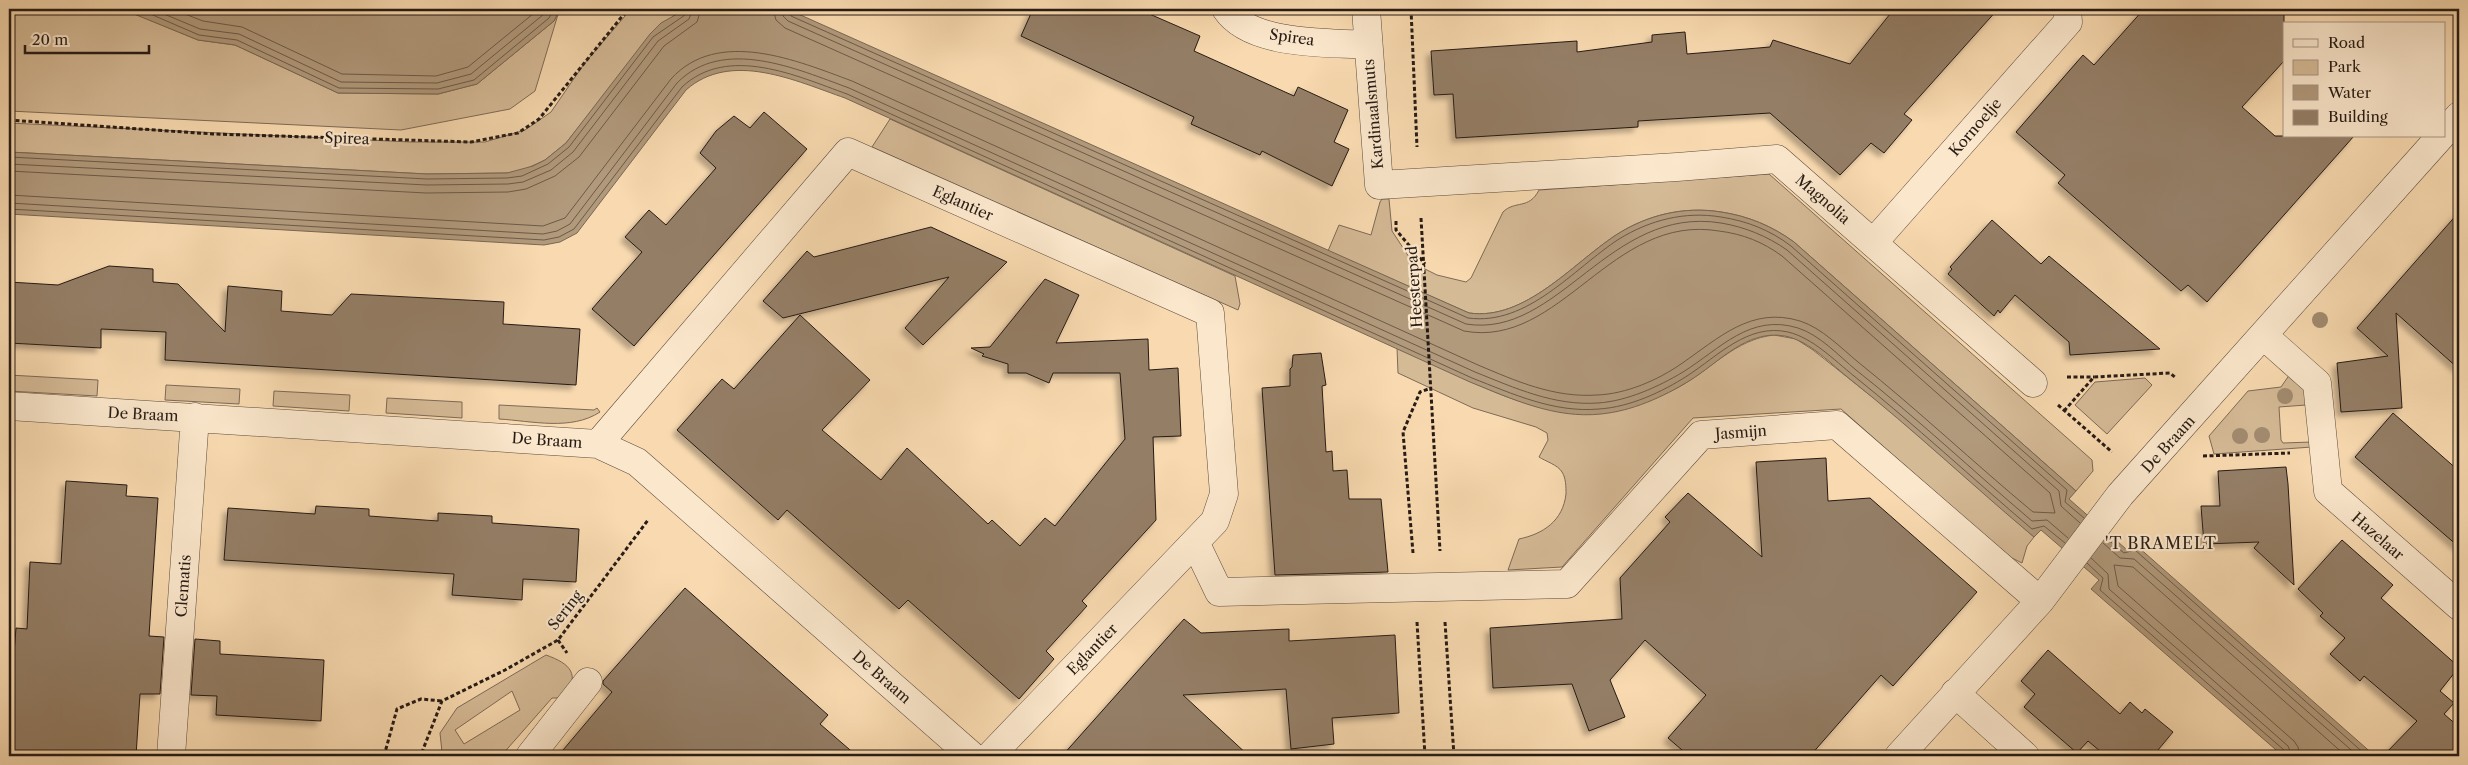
<svg xmlns="http://www.w3.org/2000/svg" width="2468" height="765" viewBox="0 0 2468 765" font-family="'Libre Caslon Text',serif">
	<defs>
		<filter id="shadow"><feDropShadow dx="-4.5" dy="4.5" stdDeviation="2.5" flood-color="#0004"/></filter>
	</defs>
	<rect width="100%" height="100%" fill="#f9dab0"/>
	<filter id="stains"><feTurbulence type="fractalNoise" baseFrequency=".004" numOctaves="4"/><feColorMatrix values="0 0 0 0 .2 0 0 0 0 .09 0 0 0 0 .02 0 0 0 .5 -.17"/></filter>
	<radialGradient id="worn" r=".72"><stop offset=".6" stop-color="#630" stop-opacity="0"/><stop offset="1" stop-color="#630" stop-opacity=".3"/></radialGradient>
	<path fill="#d5ba96" stroke="#7e6a56" fill-rule="evenodd" d="M9 9H135V14L198 40 235 45 338 93 438 94 477 84 554 21 559 11 535 91 510 109 401 130 9 111Z
		M631 9H686L674 15 608 90 566 143 545 160 521 171 507 173 427 174 9 152V123L411 142H485L525 130 551 112 584 64Z
		M890 119 1235 276 1240 304 1238 310 872 147Z
		M1769 174 2092 460 2093 471 2076 491 1794 242C1772 226 1748 216 1721 212 1684 206 1647 215 1616 235 1572 264 1525 321 1469 313L1328 251 1339 225 1371 235 1380 202 1382 199H1389L1392 231 1413 263 1437 275 1466 282 1471 278 1503 212C1515 200 1529 210 1539 190Z
		M1774 335 1796 339 1813 350 1890 411 2034 537 2027 546 2022 563 2006 555 1841 409 1693 418 1562 567 1508 570 1519 539C1543 534 1563 521 1566 494 1566 487 1566 478 1562 472 1558 465 1545 461 1539 457L1548 440 1547 433 1536 427 1473 408 1398 373 1397 348C1498 391 1569 446 1679 387 1711 369 1736 339 1774 335Z
		M2290 374 2303 386 2309 399 2306 405 2279 407 2281 440 2283 443 2312 442V447L2214 454 2209 436 2248 391 2281 387Z
		M9 375 98 380 97 396 9 391Z
		M2145 378 2152 385 2107 434 2075 405 2095 382Z
		M166 385 240 389 239 404 165 400Z
		M274 391 350 395 349 411 273 406Z
		M387 398 462 402V418L386 413Z
		M499 405 594 410 597 408 600 412C571 431 532 421 499 419Z
		M546 655C571 664 580 674 565 698H552L501 756H445L442 752 440 733 457 708ZM512 691 520 710 464 744 455 730Z"/>
	<path fill="#b1997b" stroke="#796752" d="M135 9H560L554 21 477 84 438 94 338 93 235 45 198 40 134 14Z
		M686 9H787L1469 313C1525 321 1572 264 1616 235 1647 215 1684 206 1721 212 1748 216 1772 226 1794 242L2076 491 2069 499 2126 549 2132 542 2137 546 2375 756H2283L2091 589 2099 580 2041 530 2034 537C1973 486 1914 430 1851 380 1832 365 1810 341 1785 336 1746 329 1719 363 1689 381 1663 397 1632 411 1601 414 1555 419 1512 399 1470 382L845 98C796 81 731 50 686 90L577 233 560 242 544 245 9 214V152L427 174 507 173 533 166 545 160 566 143 650 34 661 23Z"/>
	<g fill="none" stroke-linecap="round" stroke-linejoin="round">
		<path stroke="#6c5a48" stroke-width="1" d="M139 9 199 35 237 40 339 88 438 89 474 80 549 18 554 9
			M152 9 200 29 239 34 341 82 437 83 471 74 544 14 547 9
			M172 9 203 21 242 27 342 74 436 76 468 67 539 9
			M781 9 783 16 788 21 1466 324C1559 339 1609 205 1721 223 1745 227 1767 236 1787 250L2059 491 2061 506 2080 523
			M787 9 791 16 1468 318C1528 326 1573 269 1619 239 1650 220 1685 211 1721 217 1747 221 1770 230 1791 246L2067 490 2065 502 2084 518
			M9 157 427 179 507 178 522 176 548 164 569 147 653 37 685 15 687 9
			M9 164 427 185 508 184 523 182 551 170 573 152 658 41 689 19 693 9
			M9 171 426 193 508 192 526 189 555 176 579 157 664 46 697 22 701 9
			M9 195 543 226 565 218 671 79C718 27 798 61 852 81L1478 365C1516 381 1554 398 1597 395 1626 394 1658 380 1681 364 1719 338 1751 306 1800 321 1822 328 1841 348 1858 362 1918 410 1974 463 2033 512L2055 513 2050 493 1782 256C1763 242 1743 234 1719 231 1611 213 1561 349 1464 331L785 28 776 20 773 9
			M9 203 543 234 557 231 570 224 677 83C723 36 797 69 849 88L1475 372C1515 388 1554 406 1598 403 1627 401 1658 387 1683 372 1720 349 1750 313 1798 328 1820 335 1839 356 1856 370 1917 418 1973 471 2032 521L2047 520 2068 538
			M9 209 544 240 559 237 574 229 682 87C728 44 797 76 847 94L1472 378C1513 394 1554 413 1599 409 1630 407 1662 392 1687 376 1718 356 1748 323 1788 332 1813 338 1834 360 1854 376 1915 425 1972 478 2032 529L2044 526 2065 543
			M2106 538 2124 553 2135 550 2367 756
			M2103 543 2120 558 2134 559 2358 756
			M2091 558 2108 574 2109 589 2288 746 2292 756
			M2087 563 2103 578 2100 590 2284 750 2286 756
			M2300 756 2298 747 2294 741 2118 586 2114 565 2133 567 2346 756"/>
	</g>
	<path fill="#947e66" stroke="#261b15" filter="url(#shadow)" d="M1033 9H1138L1200 36 1194 51 1294 96 1298 87 1348 110 1334 142 1349 149 1332 186 1262 151 1260 155 1191 124 1194 117 1021 36Z
		M1894 9H1998L1904 114 1912 120 1884 153 1871 143 1840 175 1770 113 1638 121V127L1456 138 1453 94 1434 95 1431 51 1577 41V52L1652 42V35L1685 32 1687 54 1770 47 1773 40 1850 64Z
		M2144 9H2284V61L2242 107 2275 136H2354L2207 302 2188 285 2181 291 2058 183 2065 175 2016 132 2083 55 2094 65Z
		M764 112 807 149 634 346 592 309 642 252 625 237 649 210 666 225 716 168 700 153 716 131 734 116 750 128Z
		M2459 212V369L2396 313 2402 408 2341 412 2337 363 2388 356 2357 328Z
		M1992 220 2041 264 2049 256 2160 349 2070 355 2069 342 2015 295 2000 313 1998 310 1994 316 1948 274 1952 269 1950 267Z
		M931 227 1007 262 923 345 905 328 949 277 783 318 763 301 807 251 814 257Z
		M109 266 153 269V282L178 284 225 332 228 286 282 291 281 311 332 315 351 294 504 302 503 324 580 329 576 385 165 360 166 332 101 329V348L9 343V282L58 285Z
		M1045 279 1079 295 1056 343 1148 339 1149 370 1178 368 1181 436 1153 437 1156 520 1082 601 1087 606 1046 651 1054 659 1019 699 908 600 899 609 787 510 778 520 677 430 722 379 734 389 800 315 870 380 822 430 881 480 907 448 988 524 992 520 1020 546 1045 518 1055 526 1125 439 1120 373H1053L1049 383 1026 373H1008V364L982 356 984 354 971 348 990 347Z
		M1321 353 1326 385 1322 386 1326 452 1332 451 1333 471 1347 470 1349 499H1381L1388 572 1275 575 1262 388 1290 386V369L1292 367 1293 355Z
		M2393 413 2459 471V547L2355 457Z
		M1826 458 1828 501 1870 498 1977 592 1893 686 1881 675 1810 756H1689L1668 738 1706 695 1645 640 1610 680 1625 717 1589 731 1572 684 1493 688 1490 628 1622 619 1620 578 1670 522 1665 517 1688 493 1762 557 1756 462Z
		M2286 467 2288 484 2294 585 2254 548 2259 542 2204 544 2201 506H2220L2218 471Z
		M66 481 127 485 126 496 158 498 149 636 164 637 160 694H140L136 756H9V716L16 628 27 629 30 562 61 564Z
		M316 506 369 509V516L438 521V513L492 516V523L579 529 576 582 523 579 522 600 452 595 454 574 224 560 228 508 315 514Z
		M2342 540 2393 585 2381 598 2459 667 2440 691 2454 703 2444 714 2459 727V756H2383L2417 721 2364 676 2360 681 2330 654 2345 638 2320 616 2323 613 2298 589Z
		M685 588 828 715 820 724 857 756H558L612 692 603 684V681Z
		M1184 619 1201 633 1289 629V641L1395 635 1399 713 1332 718 1334 744 1291 749 1286 689 1183 695 1249 756H1062Z
		M195 639 220 641V654L324 660 321 721 216 715 217 696 191 695Z
		M2048 650 2120 714 2130 702 2142 713 2145 709 2173 732 2153 756H2106L2088 741 2077 753 2024 707 2035 694 2021 681Z"/>
	<g fill="none" stroke-linecap="round" stroke-linejoin="round">
		<g stroke="#5b4b3c" stroke-width="29">
			<path id="minor" d="M1226 9C1251 46 1326 42 1367 45
				M1366 9 1379 185 1677 167 1777 159 2033 383
				M2444 133 2459 116
				M1873 243 2068 22 2067 9
				M2264 336 2317 383 2328 491 2459 606
				M9 406 598 444 637 462 972 756
				M598 444 848 152 1210 313 1224 494 1215 521 990 756
				M1195 542 1219 592 1567 584 1701 435 1837 425 2040 601
				M1955 693 2025 756
				M171 756 195 417
				M530 756 588 682
				M1899 756 2040 601 2120 495 2441 136"/>
		</g>
		<path stroke="#261b15" stroke-width="3" stroke-dasharray="4 2.5" stroke-linecap="butt" d="M1411 9 1417 147
			M9 120 213 134 471 142 518 133 539 119 628 9
			M1421 218 1440 551
			M1396 221V230L1425 264
			M2067 377H2094
			M2058 405 2112 452
			M2064 411 2094 377 2170 373 2176 378
			M2203 456 2290 453
			M1413 553 1403 432 1420 392 1431 388
			M1417 622 1425 756
			M1445 622 1454 756
			M558 640 567 653
			M422 752 428 756
			M384 756 397 709 421 699 442 701
			M416 756 422 752 442 701 505 670 558 640 648 520"/>
		<use href="#minor" stroke="#fbe7cc" stroke-width="28"/>
	</g>
	<g fill="#a28b70">
		<circle cx="2320" cy="320" r="8"/>
		<circle cx="2285" cy="396" r="8"/>
		<circle cx="2262" cy="435" r="8"/>
		<circle cx="2240" cy="436" r="8"/>
	</g>
	<g text-anchor="middle" dominant-baseline="central" stroke-width="4.5" stroke-linejoin="round" paint-order="stroke">
		<g font-size="15" fill="#261b15" stroke="#fbe7cc">
			<text transform="translate(1292 37) rotate(8)">Spirea</text>
			<text transform="translate(1373 114) rotate(-95)">Kardinaalsmuts</text>
			<text transform="translate(1975 127) rotate(-49)">Kornoelje</text>
			<text transform="translate(347 138) rotate(2)">Spirea</text>
			<text transform="translate(1823 199) rotate(41)">Magnolia</text>
			<text transform="translate(963 203) rotate(24)">Eglantier</text>
			<text transform="translate(1414 287) rotate(-94)">Heesterpad</text>
			<text transform="translate(143 414) rotate(3)">De Braam</text>
			<text transform="translate(1741 432) rotate(-4)">Jasmijn</text>
			<text transform="translate(547 440) rotate(4)">De Braam</text>
			<text transform="translate(2168 444) rotate(-48)">De Braam</text>
			<text transform="translate(2378 536) rotate(41)">Hazelaar</text>
			<text transform="translate(183 586) rotate(-86)">Clematis</text>
			<text transform="translate(565 610) rotate(-52)">Sering</text>
			<text transform="translate(1092 649) rotate(-46)">Eglantier</text>
			<text transform="translate(882 677) rotate(41)">De Braam</text>
		</g>
		<g font-size="16" letter-spacing="1" fill="#261b15" stroke="#fbe7cc">
			<text x="2161" y="543">'T BRAMELT</text>
		</g>
	</g>
	<rect width="2468" height="765" fill="none" stroke="#f9dab0" stroke-width="30"/>
	<rect x="10" y="10" width="2448" height="745" fill="none" stroke="#261b15" stroke-width="2.5"/>
	<rect x="15" y="15" width="2438" height="735" fill="none" stroke="#261b15"/>
	<rect x="2283" y="22" width="162" height="115" fill="#fbe7cc" stroke="#a69583"/>
	<rect x="2293" y="39" width="25" height="8" fill="#fbe7cc" stroke="#a69583"/>
	<text x="2328" y="48" font-size="15" fill="#261b15">Road</text>
	<rect x="2293" y="60" width="25" height="15" fill="#d5ba96" stroke="#a69583"/>
	<text x="2328" y="72" font-size="15" fill="#261b15">Park</text>
	<rect x="2293" y="85" width="25" height="15" fill="#b1997b" stroke="#a69583"/>
	<text x="2328" y="98" font-size="15" fill="#261b15">Water</text>
	<rect x="2293" y="110" width="25" height="15" fill="#947e66" stroke="#a69583"/>
	<text x="2328" y="122" font-size="15" fill="#261b15">Building</text>
	<path d="M25 45v8h124v-8" fill="none" stroke="#261b15" stroke-width="2.5"/>
	<text x="32" y="45" font-size="15" fill="#261b15" stroke="#fbe7cc" stroke-width="4" paint-order="stroke">20 m</text>
	<rect width="100%" height="100%" filter="url(#stains)"/>
	<rect width="100%" height="100%" fill="url(#worn)"/>
</svg>
